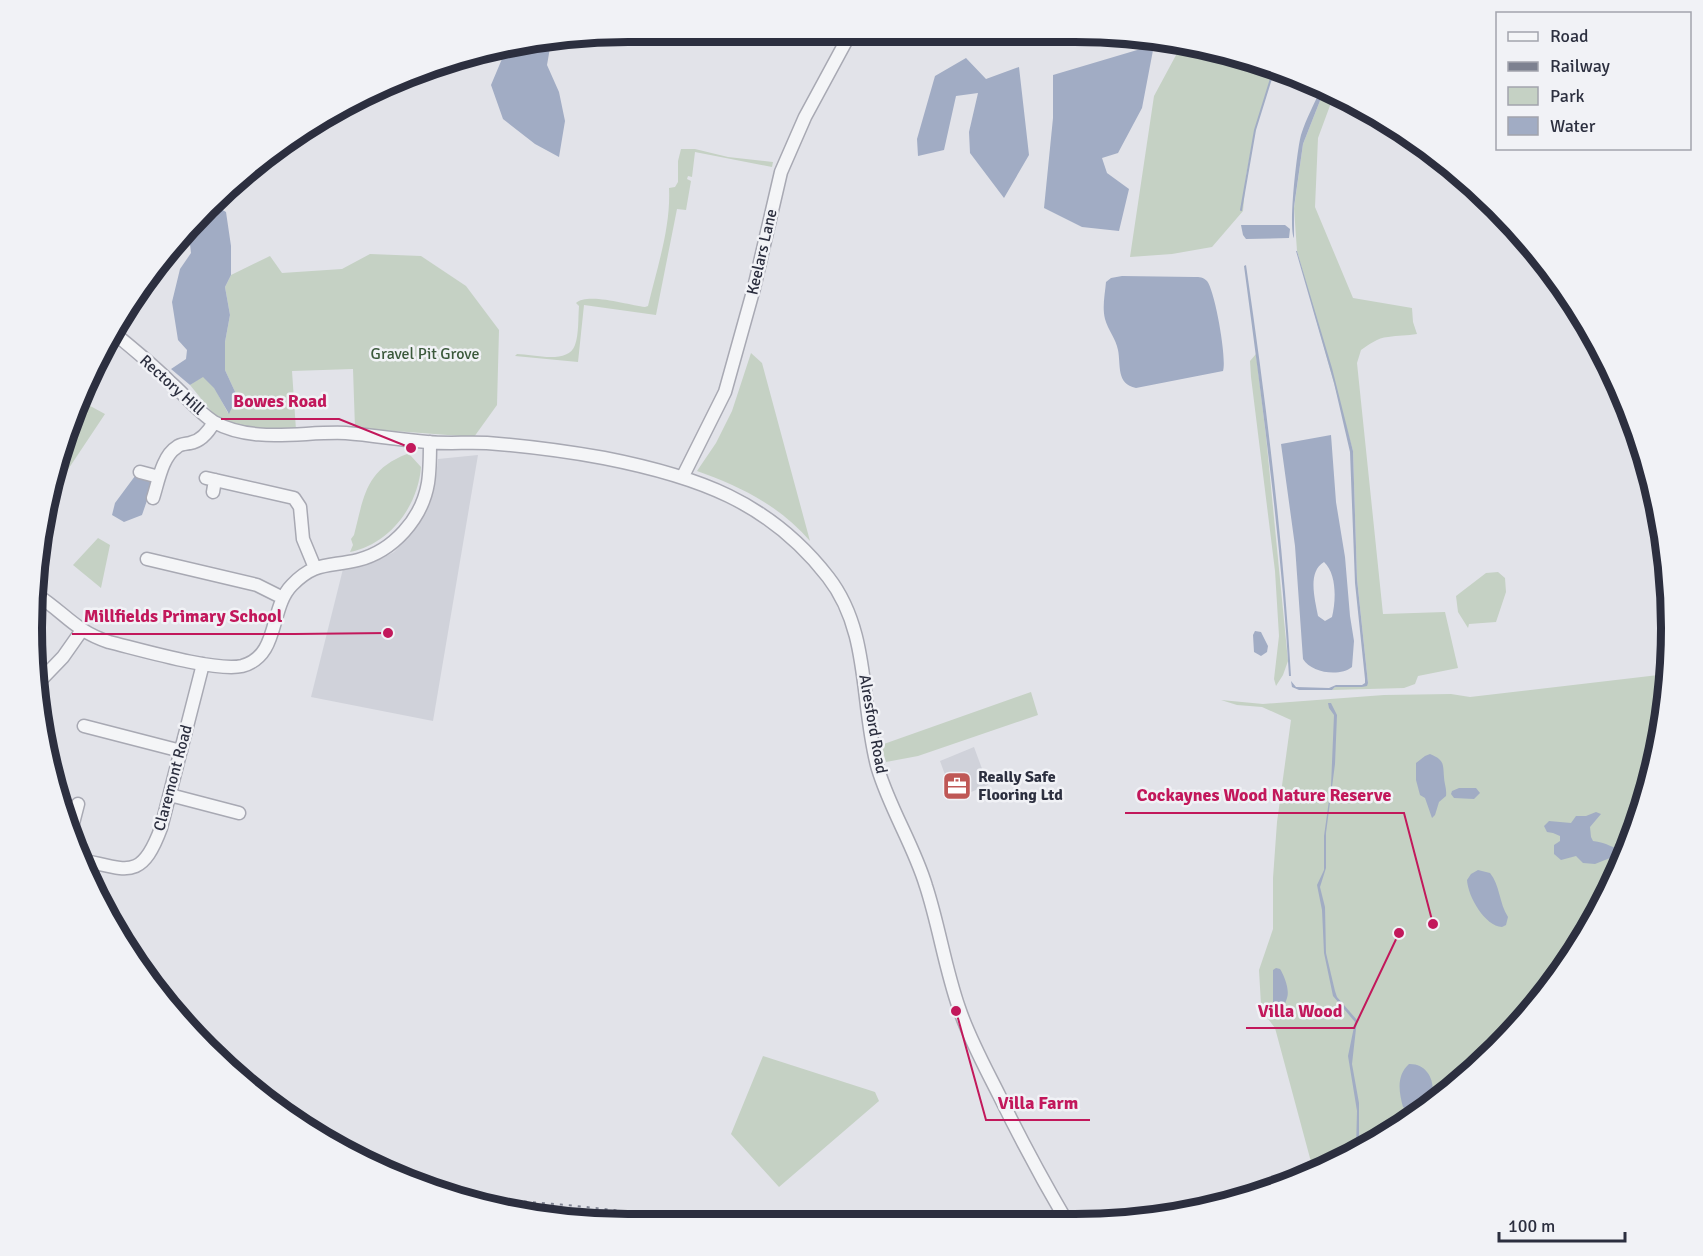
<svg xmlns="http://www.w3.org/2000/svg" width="1703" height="1256" viewBox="0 0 1703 1256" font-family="Signika,sans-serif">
	<rect width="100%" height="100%" fill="#e2e3e9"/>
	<path fill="#d0d2da" d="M478 455 433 721 311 697 343 569 357 567 375 562 394 552 414 530 430 504 435 485 438 459Z
		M974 747 988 785 954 799 940 761Z"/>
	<path fill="#c5d1c4" d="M1182 44 1229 52 1274 69 1255 130 1246 176 1243 211 1212 247 1172 254 1130 257 1154 96Z
		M1325 88 1335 92 1318 138 1315 207 1353 298 1412 308 1413 322 1417 334C1407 336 1398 335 1388 337 1377 338 1370 344 1361 350L1357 363 1383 614 1445 612 1458 668 1418 676 1415 684 1404 688 1332 690 1335 687H1362L1368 683 1357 579 1353 451 1297 251 1294 208 1303 144Z
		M681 149H695L728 157 773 162 772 167 695 152 692 177 688 176 687 179 691 181 686 210 677 209 656 315 584 305 578 362 515 356 517 354C533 354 568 365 575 345 579 334 578 318 579 306L576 303C587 292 629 305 645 307L648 306C657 268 671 227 669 188L675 187 678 182V161Z
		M370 254 421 256 466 286 499 330 497 405 474 437 355 428 353 369 292 371 296 430 238 428 216 417 190 385 203 376 214 387 228 413 237 396 225 370V342L230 315 225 287 231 275 270 256 282 273 342 269Z
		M751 353 762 363 810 541C780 506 740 486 697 471L716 443 732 411Z
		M1256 354 1266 436 1288 661 1283 675 1276 686 1274 679 1279 636 1275 571 1251 377 1250 361Z
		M81 401 105 414 59 483 54 479Z
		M407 454 411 456 421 467C418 506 390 544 350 552L353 545 351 539 354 535C364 497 365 470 407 454Z
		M98 538 110 545 101 588 73 565Z
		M1498 572 1505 578 1506 592 1496 622 1469 624 1468 628 1458 612 1456 596 1486 573Z
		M1667 674 1666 706 1640 820 1591 927 1523 1022 1438 1101 1314 1173 1275 1028 1265 1015 1261 1005 1259 970 1273 929V878L1277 822 1291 720 1262 707 1237 705 1221 700 1263 704 1384 695 1451 694 1470 697Z
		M1031 692 1038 715 918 756 886 762 881 745Z
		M763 1056 875 1092 879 1101 779 1187 731 1134Z"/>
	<path fill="#a1acc4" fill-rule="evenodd" d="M674 32H802L796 41 708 43Z
		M551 42 547 65 559 92 565 121 559 157 535 144 503 119 491 85 507 47Z
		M1154 45 1142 108 1118 153 1102 158 1107 173 1129 189 1119 231 1082 227 1044 208 1053 118V75Z
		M966 58 986 79 1019 67 1029 155 1004 198 970 153 969 132 978 93 956 96 944 150 918 156 917 139 935 76Z
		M1322 87 1325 88 1303 144 1294 207V238C1288 228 1297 149 1301 135 1306 119 1315 102 1322 87Z
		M211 203 226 212 231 246V275L225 287 230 315 225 342V370L237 396 229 414 214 388 203 377 190 385 171 369 186 359 187 350 178 340 172 302 180 269 191 253 188 226Z
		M1241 225H1285L1290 229 1289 238 1246 239 1243 235Z
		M1296 251H1297L1332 368 1353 451 1357 579 1368 683 1367 686 1362 687H1335L1332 690H1299L1292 687 1291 681 1296 687 1329 688 1336 685H1362L1365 683V679L1355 583 1350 452 1334 383Z
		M1246 265C1266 401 1283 539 1291 676H1289C1281 539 1262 402 1244 266Z
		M1122 276 1194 277C1200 277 1203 277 1207 281 1215 291 1227 359 1223 371L1136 388C1116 384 1121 365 1118 350 1116 339 1108 330 1105 319 1102 307 1105 294 1106 282L1111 278Z
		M1331 435 1336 502 1345 557 1350 616 1354 641 1352 667C1340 677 1311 673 1303 659L1295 546 1281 444ZM1324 562C1337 574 1336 601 1332 617L1325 621 1318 616C1315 599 1307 572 1324 562Z
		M135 476 150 480 152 486 142 515 124 522 112 515 115 503Z
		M1255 631 1261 632 1268 646 1267 652 1261 656 1254 652 1253 635Z
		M1328 703H1331L1337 715 1335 764 1326 833V868L1320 887 1325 907 1326 953 1335 991 1337 997 1357 1020 1352 1064 1359 1103V1147L1356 1149 1357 1111 1348 1056 1355 1022 1333 996 1324 953 1322 910 1317 885 1324 870V836L1331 786 1334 715 1329 708Z
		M1430 754C1444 760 1443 763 1444 777 1444 783 1447 789 1446 796L1439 802 1435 815 1432 818 1425 798 1420 795 1416 780V763L1425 756Z
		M1459 788H1476L1480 793 1474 799 1454 798 1451 794 1452 791Z
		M1596 812 1601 814 1590 827 1591 837 1593 841C1606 842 1614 849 1626 851L1622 859 1615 856 1595 864 1583 863 1576 856 1561 860 1554 854V845L1560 841V836L1553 833 1547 832 1544 826 1549 821 1571 823 1576 816H1586Z
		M1478 870 1490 873C1500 885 1499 903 1508 917L1506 925 1502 927C1485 926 1468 897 1467 880L1471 874Z
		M1276 968 1280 969C1284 975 1290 990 1287 998 1285 1004 1284 1005 1284 1012L1281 1015 1277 1014 1273 1011V970Z
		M1409 1064C1445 1063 1438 1129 1403 1107 1399 1092 1396 1076 1409 1064Z"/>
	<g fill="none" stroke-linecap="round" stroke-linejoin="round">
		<path stroke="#a1acc4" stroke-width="2" d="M1241 210 1255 130 1274 69"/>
		<g stroke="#a8a9b3" stroke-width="15">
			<path id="minor" d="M114 333C133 349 152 364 170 382 184 394 198 412 214 422 254 444 303 431 346 433 373 435 400 440 427 442 447 444 467 442 487 443 526 446 565 451 604 458 696 476 769 501 828 577 871 632 860 705 878 769 890 809 914 846 926 886 939 926 945 968 959 1008 969 1038 985 1067 999 1095 1020 1138 1042 1179 1066 1220
				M140 472 159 477
				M683 476 725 392 754 288 781 172 805 117 851 32
				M206 478 294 498 300 507 303 539 315 568
				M213 492 215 480
				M153 498C158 483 162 456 177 447 180 444 186 444 190 443 202 441 209 431 214 422
				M147 559 257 585 283 598
				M37 595C65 613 75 631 109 642 138 649 216 672 242 666 280 656 269 608 292 585 315 561 329 567 358 560 393 551 422 519 428 483 430 470 430 456 430 442
				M36 685 63 657 82 630
				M84 726 181 751
				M170 795 239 813
				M70 835 78 804
				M81 860C127 869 141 882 161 828L203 664"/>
		</g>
		<use href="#minor" stroke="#f4f5f7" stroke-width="12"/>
		<path stroke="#7d8190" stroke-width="2" stroke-dasharray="3 6" stroke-linecap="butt" d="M461 1199C543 1200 624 1211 705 1222"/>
	</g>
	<defs>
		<g id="office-square" transform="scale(1.5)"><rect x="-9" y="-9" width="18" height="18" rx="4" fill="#bf5856" stroke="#f1f2f6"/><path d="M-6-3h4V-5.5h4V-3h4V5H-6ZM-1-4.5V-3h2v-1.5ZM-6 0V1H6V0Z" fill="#fff"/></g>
	</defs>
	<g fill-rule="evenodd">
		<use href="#office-square" x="957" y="786"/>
	</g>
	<g text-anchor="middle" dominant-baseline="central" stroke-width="5" stroke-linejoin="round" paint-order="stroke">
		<g font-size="16" fill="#2c2f3f" stroke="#f1f2f6">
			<text transform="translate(762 252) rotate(-77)">Keelars Lane</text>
			<text transform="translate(172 385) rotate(42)">Rectory Hill</text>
			<text transform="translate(873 724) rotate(80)">Alresford Road</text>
			<text transform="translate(173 778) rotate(-75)">Claremont Road</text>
		</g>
		<g font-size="16" fill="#3b593b" stroke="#f1f2f6">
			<text x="425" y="354">Gravel Pit Grove</text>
		</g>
		<g font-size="16" font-weight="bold" fill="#2c2f3f" stroke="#f1f2f6" text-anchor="start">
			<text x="978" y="777">Really Safe<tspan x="978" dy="18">Flooring Ltd</tspan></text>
		</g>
	</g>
	<path d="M0 0H1703V1256H0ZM628 42H1075A586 586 0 0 1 1661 628V628A586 586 0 0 1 1075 1214H628A586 586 0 0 1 42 628V628A586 586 0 0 1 628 42Z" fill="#f1f2f6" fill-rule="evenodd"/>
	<path fill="none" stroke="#2c2f3f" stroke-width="8" d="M628 42H1075A586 586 0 0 1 1661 628V628A586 586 0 0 1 1075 1214H628A586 586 0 0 1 42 628V628A586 586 0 0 1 628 42Z"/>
	<path fill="none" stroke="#c2185b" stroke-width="2" d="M411 448L339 419H221M388 633L295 634H72M1433 924L1404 813H1125M1399 933L1354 1028H1246M956 1011L986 1120H1090"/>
	<g fill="#c2185b" stroke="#f1f2f6" stroke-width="2">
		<circle cx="411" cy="448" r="6"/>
		<circle cx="388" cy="633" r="6"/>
		<circle cx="1433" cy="924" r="6"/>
		<circle cx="1399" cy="933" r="6"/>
		<circle cx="956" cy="1011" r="6"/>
	</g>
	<g font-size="18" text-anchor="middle" font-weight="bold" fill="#c2185b" stroke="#f1f2f6" stroke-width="5" stroke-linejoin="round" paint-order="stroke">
		<text x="280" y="407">Bowes Road</text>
		<text x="183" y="622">Millfields Primary School</text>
		<text x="1264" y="801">Cockaynes Wood Nature Reserve</text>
		<text x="1300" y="1017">Villa Wood</text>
		<text x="1038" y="1109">Villa Farm</text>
	</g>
	<rect x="1496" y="12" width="195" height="138" fill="#f1f2f6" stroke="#a2a4ad" stroke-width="1.5"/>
	<rect x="1508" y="32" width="30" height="9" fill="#f4f5f7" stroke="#a2a4ad" stroke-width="1.5"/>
	<text x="1550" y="42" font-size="18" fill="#2c2f3f">Road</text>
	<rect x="1508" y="62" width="30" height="9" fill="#7d8190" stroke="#a2a4ad" stroke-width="1.5"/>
	<text x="1550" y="72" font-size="18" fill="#2c2f3f">Railway</text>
	<rect x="1508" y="87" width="30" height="18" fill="#c5d1c4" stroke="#a2a4ad" stroke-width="1.5"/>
	<text x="1550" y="102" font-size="18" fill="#2c2f3f">Park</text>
	<rect x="1508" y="117" width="30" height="18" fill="#a1acc4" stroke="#a2a4ad" stroke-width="1.5"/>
	<text x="1550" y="132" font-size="18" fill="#2c2f3f">Water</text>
	<path d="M1499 1232v9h126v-9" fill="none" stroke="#2c2f3f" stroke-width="3"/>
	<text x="1508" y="1232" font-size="18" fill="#2c2f3f" stroke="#f1f2f6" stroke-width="4.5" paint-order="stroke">100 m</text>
</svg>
